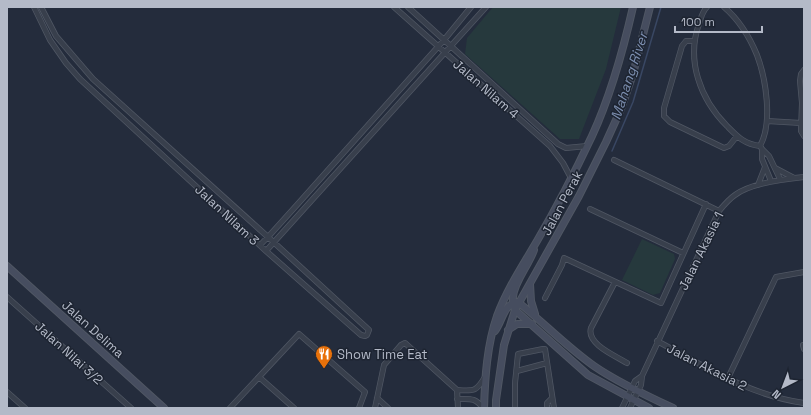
<svg xmlns="http://www.w3.org/2000/svg" width="811" height="415" viewBox="0 0 811 415" font-family="'Space Grotesk',sans-serif">
	<rect width="100%" height="100%" fill="#242c3c"/>
	<path fill="#26393d" d="M493 7H621L606 69 579 139H560L465 54 467 38Z
		M642 239 674 254 675 259 660 293 653 295 622 280Z"/>
	<g fill="none" stroke-linecap="round" stroke-linejoin="round">
		<path stroke="#394763" stroke-width="1.5" d="M612 151 633 102 661 7"/>
		<g stroke="#505764" stroke-width="6">
			<path id="street" d="M34 7 50 40 66 63 80 79 266 251 486 7
				M41 7 56 36 93 79 268 237 296 206 444 40 471 7
				M394 7 550 146 563 163 571 178
				M408 7 558 144 566 148 587 146
				M707 7C702 12 701 18 699 24 686 60 700 99 727 126 738 137 744 144 760 146
				M724 7C738 19 750 38 757 55 766 79 773 123 760 146
				M694 41H686L682 46 664 108V116L670 122 724 148 729 146 737 136
				M804 70 801 74 800 81 802 103 801 131 804 136
				M767 121 801 123
				M760 146 762 149 769 156 780 179
				M762 149V159L771 181
				M614 160 719 211
				M775 168 794 178
				M758 185 765 167
				M590 209 683 253
				M260 245 268 237 369 330 367 335 365 336 361 335 266 251
				M615 282 591 328C586 344 616 356 627 363
				M7 297 131 408
				M545 298 562 265 564 258 661 303 706 204
				M657 341C704 366 751 396 804 403
				M803 345 804 349
				M517 371 547 363
				M259 377 294 408
				M728 378 776 277 804 272
				M457 390C474 391 476 392 485 377
				M7 392 25 408
				M377 398 388 408
				M457 399C470 399 475 397 483 408
				M230 408 299 334 365 392 359 408
				M375 408 384 365 401 345 405 343 457 390 458 408
				M515 408V383L518 354 543 349H545L554 408
				M547 408V403L552 398
				M622 408 635 381 642 376
				M630 408 641 385 642 376 719 211C724 205 729 199 735 195 751 183 784 179 804 177"/>
		</g>
		<g stroke="#505764" stroke-width="8">
			<path id="secondary" d="M7 266 164 408
				M530 284 531 301 535 314
				M518 302C544 323 567 347 594 366 617 382 647 396 673 408
				M515 310 588 375 649 408
				M515 310C514 306 512 301 513 297 514 282 529 265 534 250
				M508 330 517 324H532
				M495 331C503 320 503 305 517 302
				M484 408C485 377 487 345 497 316 507 289 523 265 537 241 557 207 575 172 592 136 611 95 623 51 633 7
				M496 408V400L504 345 515 310 579 196 606 142 621 109 633 74 650 7"/>
		</g>
		<use href="#street" stroke="#383f4c" stroke-width="4.5"/>
		<use href="#secondary" stroke="#464d5f" stroke-width="6"/>
	</g>
	<defs>
		<g id="restaurant-pin" transform="scale(0.9)"><path d="M0 17L-7.5 6A9.5 9.5 0 1 1 7.5 6Z" fill="#e8710a" stroke="#1d2431"/><path d="M-5-6h1v4h1v-4h1v4h1v-4h1v5L-1.5 .5V6h-2V.5L-5-1ZM5-6V6H3V1.5H1.5Q1.5-4 5-6Z" fill="#fff"/></g>
	</defs>
	<g fill-rule="evenodd">
		<use href="#restaurant-pin" x="324" y="354"/>
	</g>
	<g text-anchor="middle" dominant-baseline="central" stroke-width="3" stroke-linejoin="round" paint-order="stroke">
		<g font-size="13" fill="#b4bac8" stroke="#1d2431">
			<text transform="translate(486 89) rotate(41)">Jalan Nilam 4</text>
			<text transform="translate(562 203) rotate(-62)">Jalan Perak</text>
			<text transform="translate(227 215) rotate(43)">Jalan Nilam 3</text>
			<text transform="translate(701 251) rotate(-64)">Jalan Akasia 1</text>
			<text transform="translate(93 329) rotate(42)">Jalan Delima</text>
			<text transform="translate(69 353) rotate(42)">Jalan Nilai 3/2</text>
			<text transform="translate(707 367) rotate(27)">Jalan Akasia 2</text>
		</g>
		<g font-size="13" fill="#b4bac8" stroke="#1d2431" text-anchor="start">
			<text x="337" y="354">Show Time Eat</text>
		</g>
		<g font-size="14" font-style="italic" fill="#7c8eaf" stroke="#1d2431">
			<text transform="translate(629 76) rotate(-72)">Mahang River</text>
		</g>
	</g>
	<rect width="811" height="415" fill="none" stroke="#b4bac8" stroke-width="16"/>
	<g transform="translate(783 387) rotate(222)" stroke="#1d2431" stroke-width="3" paint-order="stroke">
	<path d="M0-3L7 15L0 10L-7 15Z" fill="#b4bac8"/>
	<text y="-6" font-size="11" font-weight="bold" text-anchor="middle" fill="#b4bac8">N</text>
	</g>
	<path d="M675 26v6h87v-6" fill="none" stroke="#b4bac8" stroke-width="2"/>
	<text x="681" y="26" font-size="12" fill="#b4bac8" stroke="#1d2431" stroke-width="3" paint-order="stroke">100 m</text>
</svg>
